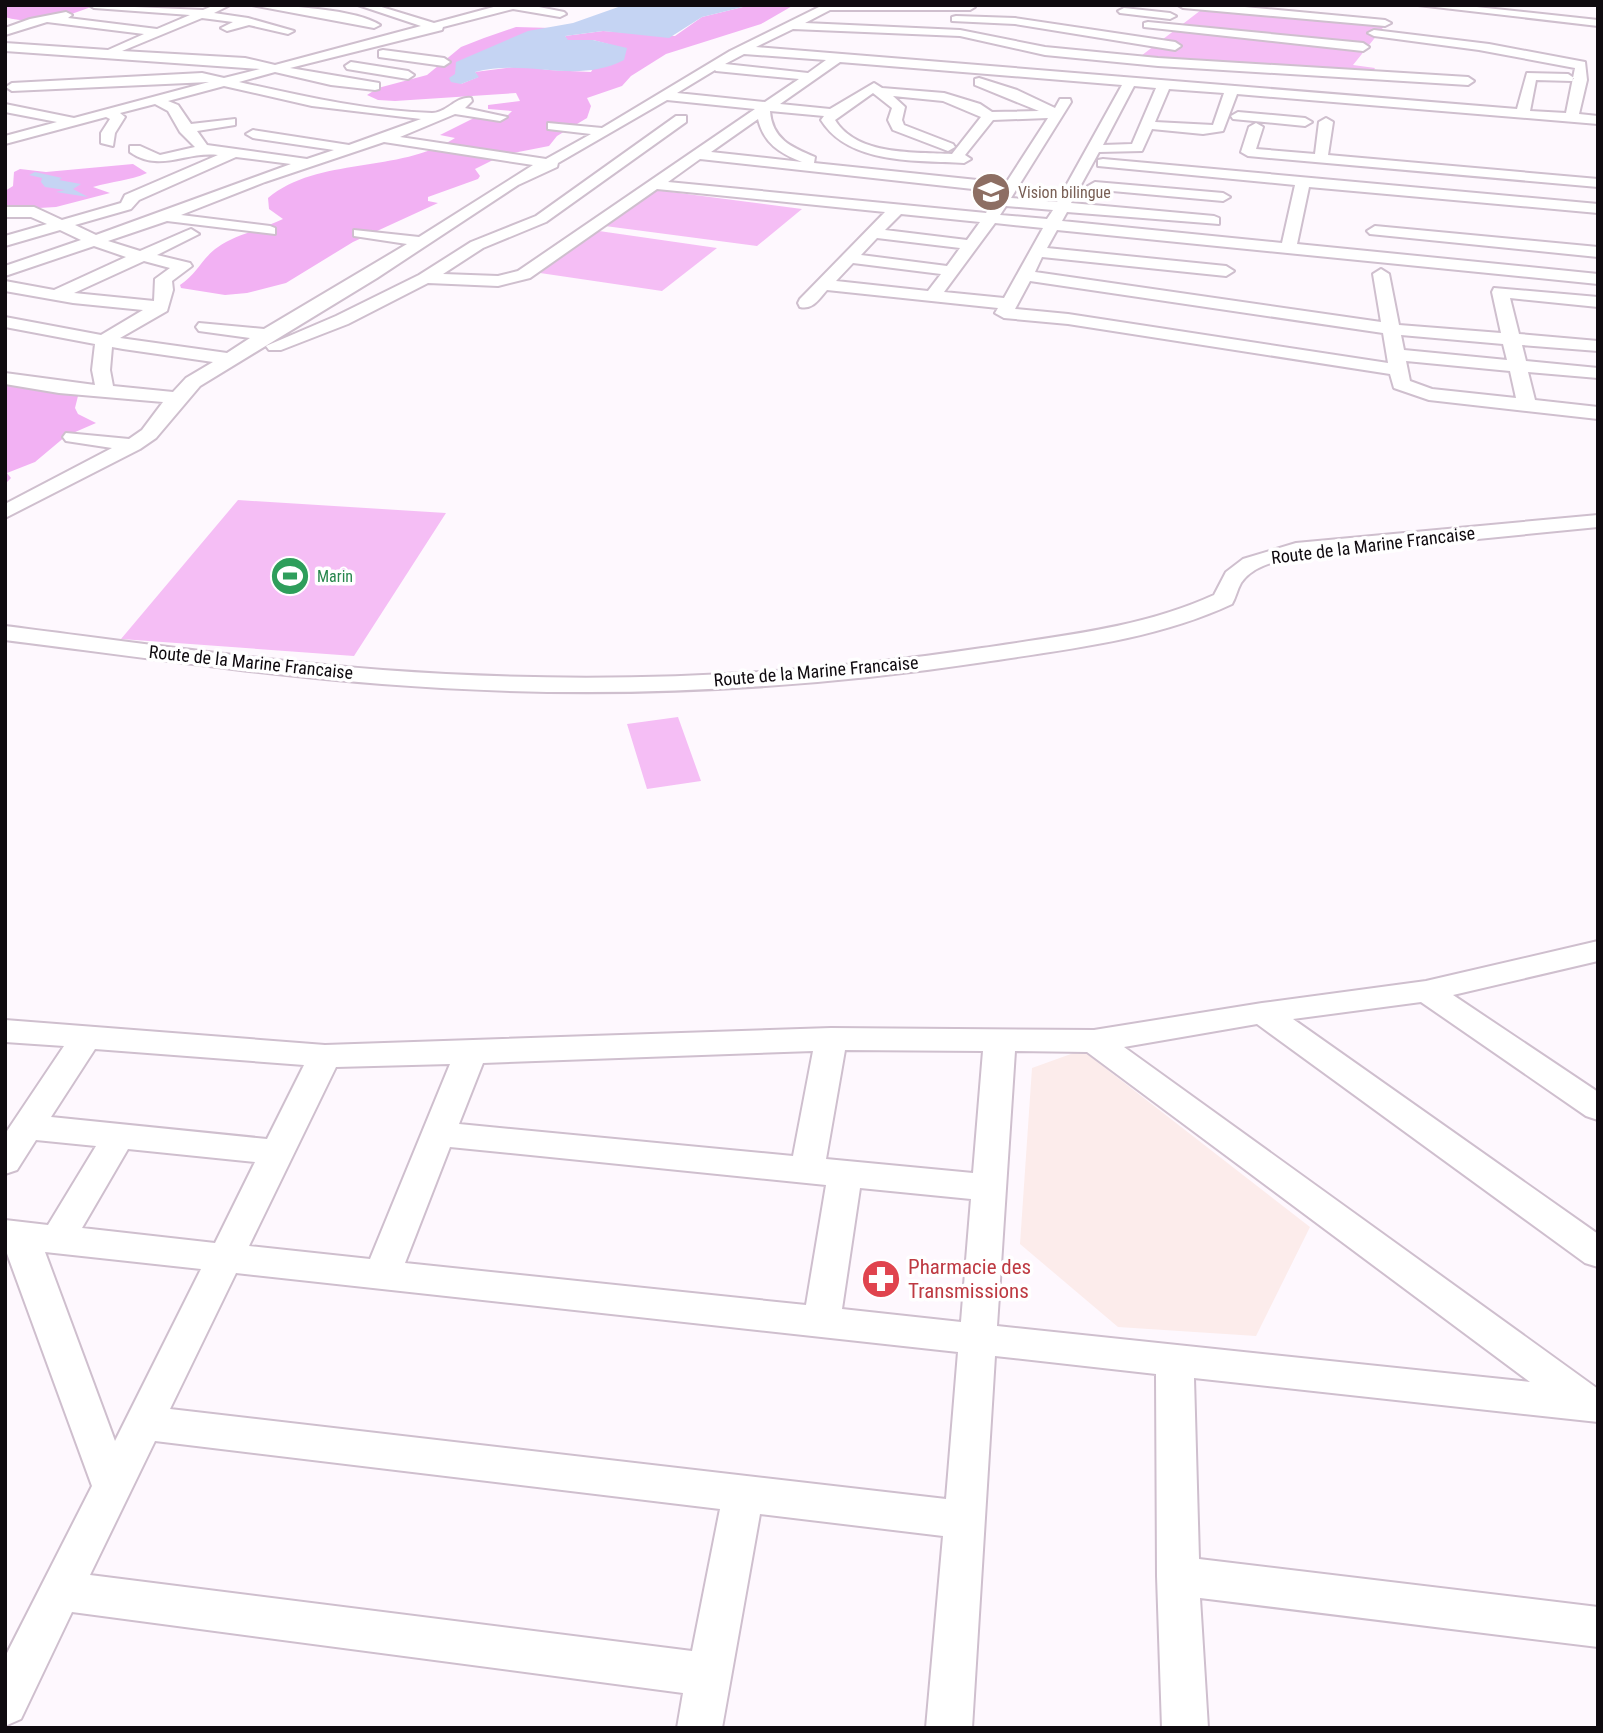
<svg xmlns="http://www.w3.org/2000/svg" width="1603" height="1733" viewBox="0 0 1603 1733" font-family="'Roboto Condensed',sans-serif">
	<rect width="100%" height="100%" fill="#fef8fe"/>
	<path fill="#fceceb" d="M1082 1050 1310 1227 1256 1336 1118 1327 1020 1244 1032 1068Z"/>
	<path fill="#f5bef5" d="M1205 7 1386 24 1353 65 1375 68 1372 73 1137 59Z
		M656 190 802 209 757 246 605 226Z
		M599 231 717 248 662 291 540 273Z
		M238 500 446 513 354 656 121 639Z
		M678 717 701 781 647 789 627 724Z"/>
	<path fill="#f2b1f3" d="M5 5H95C68 17 35 26 5 17Z
		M751 5H794L761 24 666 54 631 76 622 86 587 98 591 106 587 118 557 136 549 146 503 155 475 169 480 176 478 179 428 197V201L438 203 353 242 286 283 247 293 225 295 181 288 180 285C197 274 202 258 218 247 236 234 263 229 283 219L269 209 268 198C319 156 398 174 455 138L440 135 484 113 507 116 512 111 488 109V105L520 101 516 93 395 101 378 100 367 95 378 88 427 75 461 47 484 38 516 27 552 28C510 33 492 57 461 84L478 77 475 72 521 66 549 70 591 72 608 44 593 40H567L565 36 603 31 675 36 702 17Z
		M133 164 147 173C129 181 113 181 93 187L110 193 56 207 5 210V191L13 186 14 172 20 169 46 172Z
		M5 382 79 392 75 408 78 414 96 423 66 436 35 462 7 473 11 478 5 484Z"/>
	<path fill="#c5d4f3" d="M624 5H751L702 17 669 38 603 31 565 36 568 40H593L627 48 624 60C576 85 527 58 475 72L479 77 461 84 451 82 449 78 455 74 456 62 528 31 573 23Z
		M35 172 62 178 59 180 81 184 73 189 88 197 56 192 65 190 45 187 41 182 42 178 29 175Z"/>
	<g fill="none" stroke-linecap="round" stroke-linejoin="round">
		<g stroke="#cfbfce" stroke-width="4">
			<path id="street" d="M89 5 203 10 215 5H230L214 13 248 18 294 31 288 34 249 25 227 31 221 28 233 22 202 18 122 51 245 58 275 65 421 26 358 5H375L434 23 501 5H529L564 12 566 14 560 17 513 9 443 27 442 30 290 68 379 83V89L375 90 331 85 275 72 239 82C302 96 367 111 432 113 447 113 456 96 471 98L472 101 465 108 507 117 500 121 455 114 400 137 546 159 591 134 548 129V123L602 128 730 51 823 5 975 7 970 10H830L805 23 960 30 1045 47 1158 58 1468 77 1474 81 1468 85 1158 66 1045 55 960 36 793 29 756 47 1517 109 1527 73 1568 74 1574 78 1572 81 1536 80 1530 111 1566 113 1575 68 1479 50 1374 36 1368 33 1374 30 1489 44 1585 62 1587 80 1579 114 1598 116V124L1237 94 1223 131 1203 134 1152 129 1142 151 1099 152 1071 203 1214 216 1219 218V224L1067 212 1062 221 1282 243 1295 185 1098 166V160L1103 159 1598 204V213L1309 187 1297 244 1598 274V284L1057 230 1047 248 1226 266 1234 271 1226 276 1042 257 1035 272 1381 322 1373 274 1381 269 1389 274 1399 325 1501 333 1492 292 1494 288 1598 297V307L1510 298 1519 334 1598 341V351L1522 345 1526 361 1598 368V378L1528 372 1535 400 1598 407V419L1429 400 1394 388 1390 374 1068 324 1004 318 995 313 998 308 827 290C819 299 813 310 800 307L798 303 800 299 885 212 657 189 530 278 498 286 428 283 348 324 281 350H269L266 346 336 316 419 275 471 242 536 216 676 116H686V122L546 222 483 248 443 274 498 276 518 271 755 109 667 100 558 163 557 167 518 185 377 278 200 386 156 438 140 449 5 518V504L112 448 66 441 63 437 66 433 129 439 142 430 163 402 59 393 5 384V373L95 385 92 370 95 344 5 327V317L101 335 143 310 73 303 5 291V281L54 290 126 257 94 246 5 276V266L81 240 60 230 5 246V236L47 224 31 217H5V207H34L62 220 121 203 125 195 218 155C186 151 160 173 130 152V146H140L160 155 195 147 180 132 168 111 155 104 120 113 125 117 115 133 113 146 101 143V133L110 119 106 117 5 144V136L57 122 5 112V104L74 118 209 82 12 91 6 87 12 83 202 73 224 78 260 69 5 51V43L108 50 144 34 47 22 5 35V28L30 19 66 12 72 15 68 18 157 29 190 15 94 8ZM744 54 826 60 808 73 725 64ZM840 62 1122 85 1057 202 1011 198 1071 102 1070 99H1060L1055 108 1017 90 979 78 975 79V85L1039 111 992 112 980 104 944 93 882 88 874 83 830 109 780 104ZM715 70 716 71 799 79 765 102 677 93ZM224 86 312 106 421 119 349 145 253 130 246 134 253 138 334 150 307 159 207 145 197 131 235 125V119L191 124 178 105 168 101ZM1134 86 1156 88 1132 144 1103 145ZM1169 89 1224 93 1213 125 1155 122ZM873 93 892 108 888 120 893 130 948 151 955 147 953 144 904 125 902 120 905 107 893 96 943 101 981 117 952 154C915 152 857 156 835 120ZM770 111 824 116 821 120C849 165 917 160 964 163L971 159 965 155 993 120 1048 118 1006 183 814 163 815 157C791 147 772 139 770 111ZM758 119C764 144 780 153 802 162L711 152ZM384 142 533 165 419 237 354 230V236L407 244 264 329 199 323 196 327 199 331 250 338 227 353 120 338 167 311 173 290 172 281 192 266 190 263 157 255 199 234 191 229 186 231 140 251 108 241 167 221 275 234V228L270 226 181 215 265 182ZM236 157 291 164 96 235 75 225 131 209 139 200ZM700 159 1000 192 986 213 668 182ZM1006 206 1053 210 1047 219 1000 215ZM901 214 980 222 967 240 885 230ZM995 223 1043 228 1004 298 944 292ZM877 238 960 248 947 266 861 255ZM144 261 170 268 155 279 154 301 74 293ZM853 263 941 274 928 291 836 281ZM1030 281 1383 333 1388 363 1068 314 1015 309ZM1401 335 1503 344 1507 360 1404 350ZM112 347 123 349 213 362 186 378 173 392 113 386 110 370ZM1406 361 1510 371 1516 398 1432 389 1410 381Z
				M252 5C282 5 356 9 380 25L374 28Z
				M1178 5H1223L1385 20 1391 23 1385 26 1183 8Z
				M1418 5H1458L1598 20V26Z
				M1124 8 1170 13 1176 16 1170 19 1120 13 1118 11Z
				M956 16 1015 18 1175 42 1181 46 1175 50 1015 24 952 21V17Z
				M1148 22 1363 43 1369 47 1363 51 1144 27V23Z
				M383 50 444 58 450 62 444 66 379 57V51Z
				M351 62 408 71 414 75 408 79 347 69 345 66Z
				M1238 112 1305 118 1312 122 1305 126 1233 119 1231 116Z
				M1326 118 1333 122 1328 155 1598 179V187L1248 156 1241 152 1249 127 1256 123 1263 127 1256 149 1315 154 1319 122Z
				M1095 182 1223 193 1230 197 1223 201 1090 189 1088 186Z
				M1375 226 1598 247V257L1370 234 1367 231Z
				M1598 515V527L1296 557C1277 561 1253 565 1241 583 1237 590 1236 597 1232 604 1155 640 1068 649 984 662 786 692 583 700 382 684 256 674 131 656 5 640V626C131 642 256 660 383 670 582 685 784 678 982 648 1060 636 1142 628 1214 595L1226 572 1243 559 1296 543Z
				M1598 941V961L1453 995 1598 1092V1120L1586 1116 1421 1002 1293 1019 1598 1234V1267L1585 1263 1257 1024 1124 1047 1598 1389V1422L1194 1378 1199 1559 1598 1607V1647L1200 1598 1208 1728H1162L1157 1576 1156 1374 995 1356 972 1728H926L943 1536 760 1514 722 1728H677L683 1693 72 1612 21 1719 5 1726V1657L92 1486 5 1248V1220L48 1225 96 1146 36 1140 17 1170 5 1174V1134L64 1046 5 1042V1020L325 1045 831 1028 1094 1030 1262 1003 1426 981ZM95 1049 304 1065 267 1139 51 1117ZM845 1050 983 1051 973 1173 826 1159ZM813 1051 793 1156 459 1124 483 1063ZM1015 1051 1087 1052 1530 1382 997 1326ZM450 1064 370 1259 249 1246 336 1067ZM450 1147 826 1185 806 1305 405 1263ZM128 1149 255 1162 215 1243 82 1228ZM860 1188 971 1199 961 1322 842 1309ZM45 1252 201 1269 115 1441ZM236 1273 958 1352 946 1499 170 1409ZM155 1441 720 1509 692 1651 90 1575Z"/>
		</g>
		<use href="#street" fill="#fff" fill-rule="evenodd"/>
	</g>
	<defs>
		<g id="school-disc" transform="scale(2.0125)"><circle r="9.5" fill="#8d6e63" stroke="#fff"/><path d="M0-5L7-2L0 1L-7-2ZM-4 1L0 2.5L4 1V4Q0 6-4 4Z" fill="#fff"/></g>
		<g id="stadium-disc" transform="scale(2.0125)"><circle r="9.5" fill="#2e9e5b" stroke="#fff"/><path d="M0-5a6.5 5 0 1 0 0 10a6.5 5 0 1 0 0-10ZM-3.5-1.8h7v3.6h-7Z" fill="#fff"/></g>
		<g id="pharmacy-disc" transform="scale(2.0125)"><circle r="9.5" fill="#e0444e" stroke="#fff"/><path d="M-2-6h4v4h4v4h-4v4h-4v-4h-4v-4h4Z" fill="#fff"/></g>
	</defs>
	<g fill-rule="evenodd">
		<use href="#school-disc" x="991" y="192"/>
		<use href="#stadium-disc" x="290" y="576"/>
		<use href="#pharmacy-disc" x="881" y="1279"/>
	</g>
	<g text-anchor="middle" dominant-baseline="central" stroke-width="7" stroke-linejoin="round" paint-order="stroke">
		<g font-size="16" fill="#785e54" stroke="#fff" text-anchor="start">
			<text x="1018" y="192">Vision bilingue</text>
		</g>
		<g font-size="16" fill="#27864d" stroke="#fff" text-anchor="start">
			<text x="317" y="576">Marin</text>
		</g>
		<g font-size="18" fill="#0f0a0f" stroke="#fff">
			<text transform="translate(1373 545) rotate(-7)">Route de la Marine Francaise</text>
			<text transform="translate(251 662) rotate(6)">Route de la Marine Francaise</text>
			<text transform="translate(816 671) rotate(-5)">Route de la Marine Francaise</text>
		</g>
		<g font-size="21" fill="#be3a42" stroke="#fff" text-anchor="start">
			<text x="908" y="1267">Pharmacie des<tspan x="908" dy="24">Transmissions</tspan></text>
		</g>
	</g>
	<rect width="1603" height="1733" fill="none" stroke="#0f0a0f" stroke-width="14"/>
</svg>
